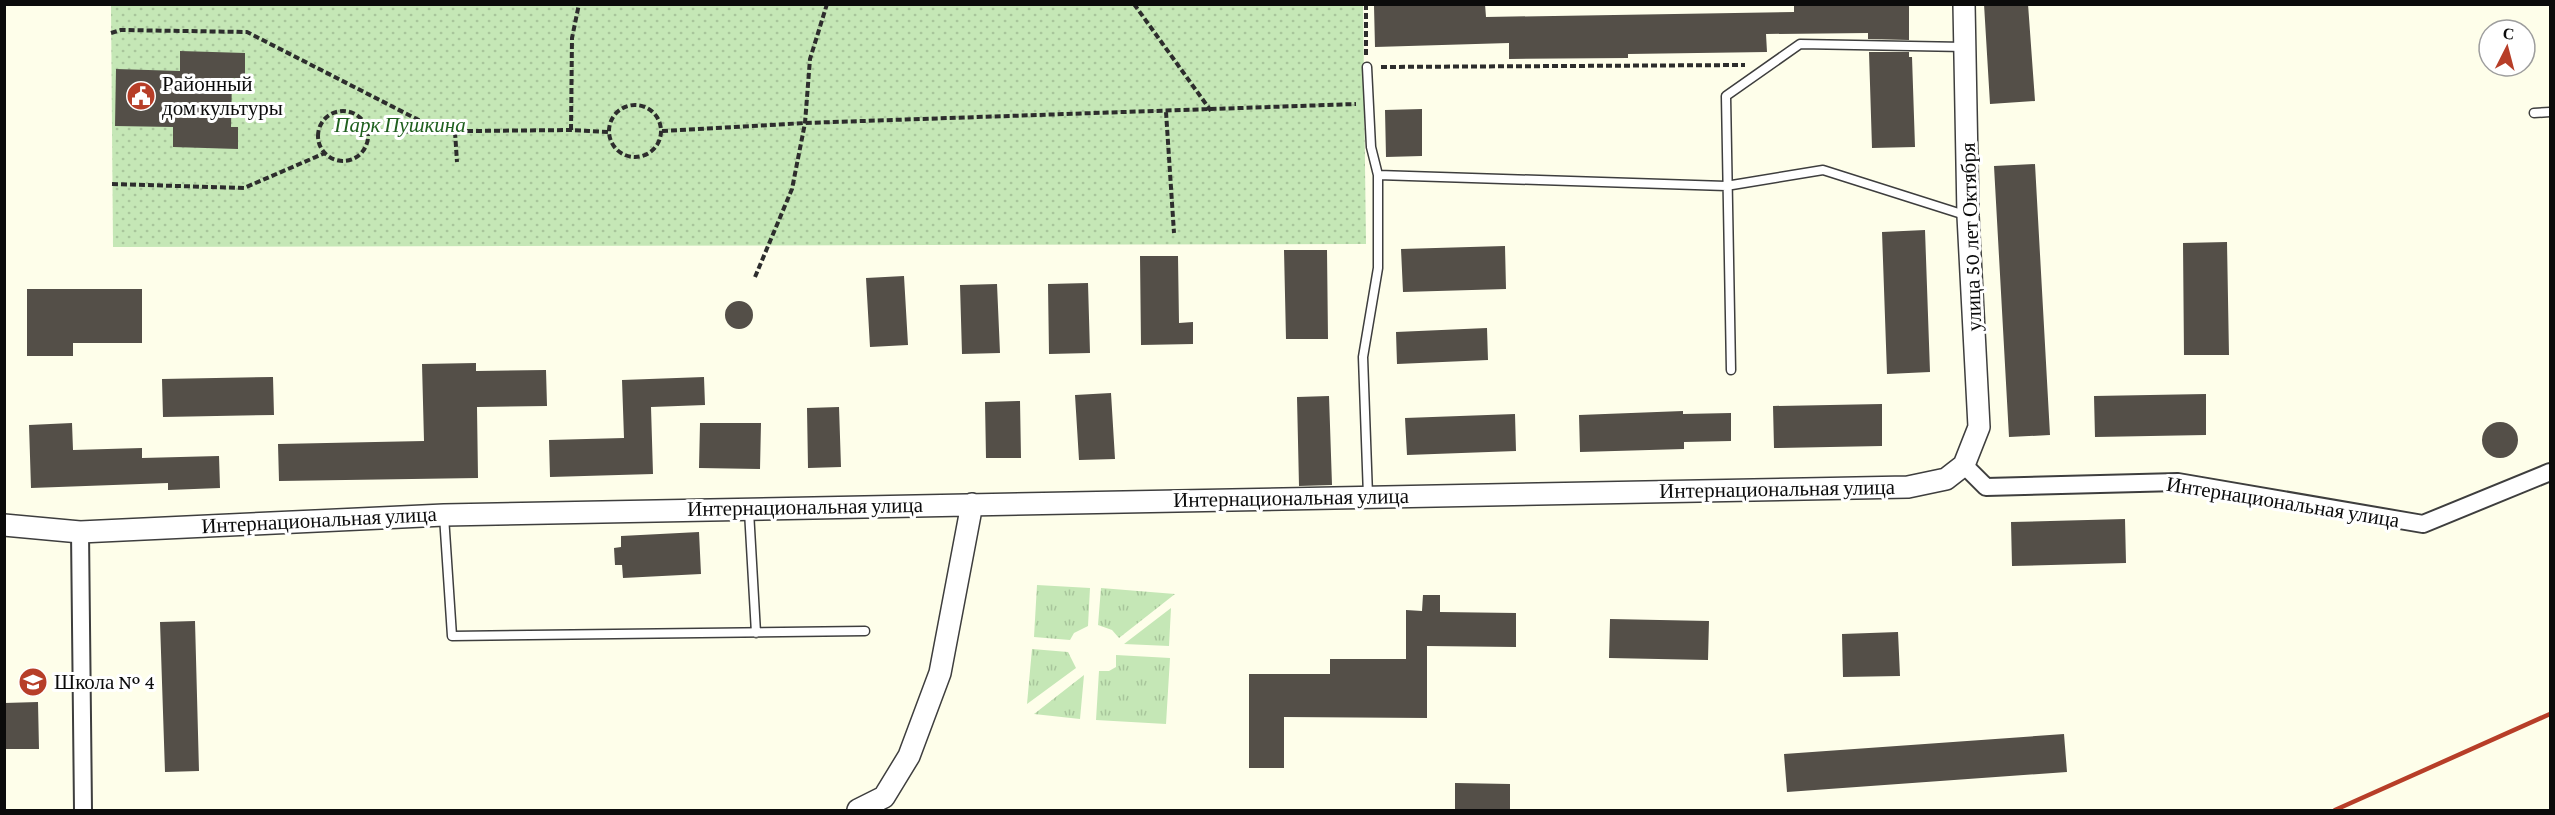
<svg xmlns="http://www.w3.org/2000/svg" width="2555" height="815" viewBox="0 0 2555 815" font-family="'Crimson Pro',serif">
	<defs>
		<pattern id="grass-tufts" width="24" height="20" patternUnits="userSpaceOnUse" patternTransform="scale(1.5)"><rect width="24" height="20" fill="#c5e7b6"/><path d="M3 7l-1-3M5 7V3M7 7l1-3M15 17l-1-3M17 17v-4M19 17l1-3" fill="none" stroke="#a8c59b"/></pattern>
		<pattern id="park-dots" width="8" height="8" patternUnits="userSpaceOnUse" patternTransform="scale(1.5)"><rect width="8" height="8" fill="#c5e7b6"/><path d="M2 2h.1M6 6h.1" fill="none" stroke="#a8c59b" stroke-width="1.8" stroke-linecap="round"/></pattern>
	</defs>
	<rect width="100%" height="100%" fill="#fefeea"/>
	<path fill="url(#grass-tufts)" d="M1037 585 1090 588 1088 626 1074 633 1070 640 1034 637Z
		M1101 588 1175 594 1119 638 1112 630 1098 625Z
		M1171 608 1169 646 1124 644Z
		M1032 649 1068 652 1076 668 1027 704Z
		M1116 655 1170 658 1166 724 1096 720 1099 671H1109L1116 667Z
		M1084 675 1080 719 1034 714Z"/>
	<path fill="url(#park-dots)" d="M111 5H1363L1366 244 113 247Z"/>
	<path fill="#544f48" d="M1485 4 1486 17 1794 12V4H1909V40L1868 39V33L1766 34 1767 52 1628 54V58L1509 59V43L1375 47 1374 6Z
		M1984 4H2028L2035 101 1990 104Z
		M180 51 245 53V78H232L231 127H238V149L173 147V127L115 126 116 69 180 71Z
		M1869 52H1909V57H1912L1915 147 1872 148Z
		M1422 109V156L1386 157 1385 110Z
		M2035 164 2050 435 2009 437 1994 166Z
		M1925 230 1930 372 1887 374 1882 232Z
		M2227 242 2229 355H2184L2183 243Z
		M1505 246 1506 289 1403 292 1401 249Z
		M1284 250H1327L1328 339H1286Z
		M1140 256H1178L1179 323 1193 322V344L1141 345Z
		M904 276 908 345 870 347 866 278Z
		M1088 283 1090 353 1049 354 1048 284Z
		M997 284 1000 353 962 354 960 285Z
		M27 289H142V343H73V356H27Z
		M725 315a14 14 0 1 1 28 0a14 14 0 1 1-28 0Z
		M1487 328 1488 360 1397 364 1396 332Z
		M476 363V371L546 370 547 406 477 407 478 478 279 481 278 444 424 441 422 364Z
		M273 377 274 415 163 417 162 379Z
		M704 377 705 405 651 407 653 474 550 477 549 440 624 438 622 380Z
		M1111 393 1115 459 1079 460 1075 395Z
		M2206 394V435L2095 437 2094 396Z
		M1329 396 1332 485 1299 486 1297 397Z
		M1020 401 1021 458H986L985 402Z
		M1882 404V446L1774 448 1773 406Z
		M839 407 841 467 808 468 807 408Z
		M1683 411V414L1731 413V441L1684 442V449L1580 452 1579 415Z
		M1515 414 1516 451 1407 455 1405 418Z
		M2482 440a18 18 0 1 1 36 0a18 18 0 1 1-36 0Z
		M72 423 73 450 142 448V458L219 456 220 488 168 490V483L31 488 29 425Z
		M700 423H761L760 469 699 468Z
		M2125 519 2126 563 2012 566 2011 522Z
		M699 532 701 574 623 578 622 565H615L614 548 621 547V536Z
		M1423 595H1440V612L1516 613V647L1427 646V718L1284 717V768H1249V674H1330V659H1406V610L1422 611Z
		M1610 619 1709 621 1708 660 1609 658Z
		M195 621 199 771 165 772 160 622Z
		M1898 632 1900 676 1843 677 1842 634Z
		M38 702 39 749H4V703Z
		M2064 734 2067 772 1787 792 1784 754Z
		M1455 783 1510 784V810H1455Z"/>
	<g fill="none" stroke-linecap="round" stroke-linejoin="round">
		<g stroke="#3e3e3e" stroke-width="11">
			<path id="service" d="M1367 67 1371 147 1378 175V268L1363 357 1368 496
				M2534 113 2550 112
				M1378 175 1726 186 1823 170 1968 216
				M1731 370 1726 96 1800 44 1965 47
				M749 511 756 633
				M444 516 452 636 865 631"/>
		</g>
		<g stroke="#3e3e3e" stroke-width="20">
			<path id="minor" d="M1964 465 1986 487 2178 482 2423 524 2550 472
				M80 532 83 810"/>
		</g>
		<g stroke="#3e3e3e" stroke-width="24">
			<path id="tertiary" d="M4 525 80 532 444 515 1908 487 1946 479 1964 465 1979 427 1968 216 1964 4
				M858 810 884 797 909 756 940 673 972 504"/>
		</g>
		<path stroke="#2d2d2d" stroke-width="4" stroke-dasharray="6 3" stroke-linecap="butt" d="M1134 4 1211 111
			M1366 4V56
			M111 33 121 30 247 32 442 132
			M1381 67 1745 65
			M609 131a26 26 0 1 1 52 0a26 26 0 1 1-52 0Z
			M318 136a25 25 0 1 1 50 0a25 25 0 1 1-50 0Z
			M1166 112 1174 233
			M571 130 572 38 579 4
			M662 131 805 123 1356 104
			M368 132 571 130 608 132
			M455 132 457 162
			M112 184 244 188 325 153
			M755 277 792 189 805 123 810 59 827 4"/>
		<use href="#service" stroke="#fff" stroke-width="8"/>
		<use href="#minor" stroke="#fff" stroke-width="16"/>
		<use href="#tertiary" stroke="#fff" stroke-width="21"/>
		<path stroke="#b73e28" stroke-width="4.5" d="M2335 810 2550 714"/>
	</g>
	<defs>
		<g id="civic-disc" transform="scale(1.5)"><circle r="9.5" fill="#b73e28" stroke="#fff"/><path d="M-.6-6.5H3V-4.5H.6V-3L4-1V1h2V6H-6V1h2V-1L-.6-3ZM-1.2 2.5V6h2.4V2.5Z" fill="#fff"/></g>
		<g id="school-disc" transform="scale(1.5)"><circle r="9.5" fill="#b73e28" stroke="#fff"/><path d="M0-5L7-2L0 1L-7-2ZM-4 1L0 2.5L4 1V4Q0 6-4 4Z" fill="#fff"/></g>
	</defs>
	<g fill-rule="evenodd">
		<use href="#civic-disc" x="141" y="96"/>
		<use href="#school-disc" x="33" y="682"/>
	</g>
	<g text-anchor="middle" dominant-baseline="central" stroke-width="6" stroke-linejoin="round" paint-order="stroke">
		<g font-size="21" fill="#0b0b0b" stroke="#fff" text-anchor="start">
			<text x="162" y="84">Районный<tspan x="162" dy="24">дом культуры</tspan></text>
			<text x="54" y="682">Школа № 4</text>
		</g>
		<g font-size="21" font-style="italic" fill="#1f601e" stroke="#fff">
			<text x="400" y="125">Парк Пушкина</text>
		</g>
		<g font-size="21" fill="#0b0b0b" stroke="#fff">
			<text transform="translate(1971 237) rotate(-92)">улица 50 лет Октября</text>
			<text transform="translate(1777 489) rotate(-1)">Интернациональная улица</text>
			<text transform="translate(1291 498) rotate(-1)">Интернациональная улица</text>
			<text transform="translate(2283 502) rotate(9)">Интернациональная улица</text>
			<text transform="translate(805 507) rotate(-1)">Интернациональная улица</text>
			<text transform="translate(319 520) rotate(-3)">Интернациональная улица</text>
		</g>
	</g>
	<rect width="2555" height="815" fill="none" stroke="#0b0b0b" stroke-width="12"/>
	<g transform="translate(2507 48) rotate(6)"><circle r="28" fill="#ffffff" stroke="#9d9d9d" stroke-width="1.5"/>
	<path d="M0-4.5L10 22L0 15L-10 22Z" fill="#b73e28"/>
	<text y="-9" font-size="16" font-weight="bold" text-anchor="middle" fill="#0b0b0b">С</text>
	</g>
</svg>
